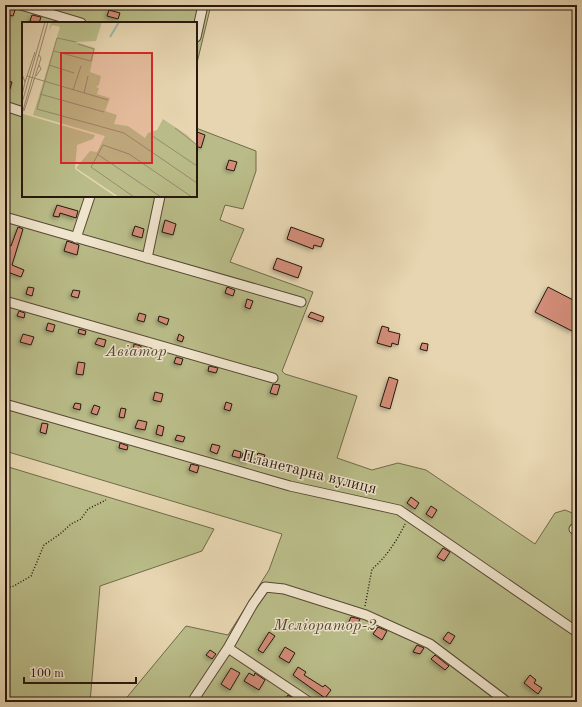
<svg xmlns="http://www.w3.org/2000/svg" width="582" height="707" viewBox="0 0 582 707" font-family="'Old Standard TT',serif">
	<defs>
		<filter id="shadow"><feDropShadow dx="-2" dy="2" stdDeviation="2" flood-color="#0004"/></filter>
	</defs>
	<rect width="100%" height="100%" fill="#e6d5b0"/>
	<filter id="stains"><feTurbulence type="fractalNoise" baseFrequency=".005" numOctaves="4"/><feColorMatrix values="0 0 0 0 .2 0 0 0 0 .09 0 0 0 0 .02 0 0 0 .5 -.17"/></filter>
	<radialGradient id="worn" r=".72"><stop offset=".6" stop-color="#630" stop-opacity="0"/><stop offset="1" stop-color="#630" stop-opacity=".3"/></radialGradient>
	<path fill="#b9bc88" stroke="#706a4b" d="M5 5H211L196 67V23H23V196H196V128L256 151V171L243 209 225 205 220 220 244 229 230 262 313 292 282 371 285 374 357 396 337 458 372 470 398 463 426 470 535 544 555 513 565 510 577 515V702H123L186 626 228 635 269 570 282 534 5 451Z
		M5 466 214 529 202 551 100 586 90 702H5Z"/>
	<path fill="#d18c77" stroke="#28180e" filter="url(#shadow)" d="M5 7 15 10 13 16 5 14Z
		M109 10 120 13 118 19 107 16Z
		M32 15 41 17 39 23 30 21Z
		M5 80 12 82 10 89 5 87Z
		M197 132 205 135 201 148 196 146Z
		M229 160 237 162 234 171 226 169Z
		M57 205 78 211 76 218 60 213 59 217 53 216Z
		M165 220 176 224 173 235 162 232Z
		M135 226 144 229 142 238 132 235Z
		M18 227 23 229 12 265 24 270 21 277 5 271V244L11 246Z
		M291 227 324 239 321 247 314 245 313 249 287 239Z
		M67 241 79 245 77 255 64 251Z
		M277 258 302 267 298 278 273 269Z
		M28 287 34 288 32 296 26 294Z
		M227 287 235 290 233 296 225 293Z
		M548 287 577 302V322L572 331 535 312Z
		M73 290 80 291 78 298 71 296Z
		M247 299 253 301 250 309 245 307Z
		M19 311 25 313 24 318 17 316Z
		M311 312 324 317 322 322 308 317Z
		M139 313 146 315 144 322 137 320Z
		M159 316 169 319 167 325 158 321Z
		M48 323 55 325 53 332 46 330Z
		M382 326 389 328 388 331 400 334 398 345 392 343 391 347 377 343Z
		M79 329 86 331 85 335 78 333Z
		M23 334 34 337 31 345 20 342Z
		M179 334 184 337 182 342 177 340Z
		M98 338 106 340 104 347 95 344Z
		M422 343 428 344 427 351 420 349Z
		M134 344 141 346 140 353 133 351Z
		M176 357 183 359 181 365 174 363Z
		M78 362 85 363 83 375 76 374Z
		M209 366 218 368 216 373 208 371Z
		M389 377 398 380 390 409 380 406Z
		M273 384 280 385 277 395 270 393Z
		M155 392 163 394 161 402 153 400Z
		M226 402 232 404 230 411 224 409Z
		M75 403 81 404 80 410 73 408Z
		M94 405 100 407 97 415 91 413Z
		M121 408 126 409 124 418 119 417Z
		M138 420 147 422 145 430 135 428Z
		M42 423 48 424 46 434 40 432Z
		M158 425 164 427 162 436 156 434Z
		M177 435 185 437 183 442 175 440Z
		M120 443 128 446 127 450 119 448Z
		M212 444 220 446 217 454 210 451Z
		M234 450 241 452 240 458 232 456Z
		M243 453 250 455 248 462 241 461Z
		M258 453 265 455 262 464 255 462Z
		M191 464 199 466 197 473 189 470Z
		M411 497 419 503 415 509 407 503Z
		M431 506 437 510 432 518 426 514Z
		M443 548 450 552 444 561 437 557Z
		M351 617 360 619 356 628 348 624Z
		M378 627 387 631 382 640 373 634Z
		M269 632 275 636 263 653 258 650Z
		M448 632 455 636 450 644 443 639Z
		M417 645 424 648 420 654 413 652Z
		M285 647 295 653 289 663 279 657Z
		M210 650 216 654 212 659 206 655Z
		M435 655 449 666 445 670 431 659Z
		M298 667 306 672 304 675 323 687 325 685 331 690 325 698 293 675Z
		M231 668 240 673 230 690 221 684Z
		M249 673 254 676 255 673 265 680 259 690 244 681Z
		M530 675 536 680 534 683 542 688 538 694 524 683Z
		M288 695 294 699 291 702H289L285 699Z"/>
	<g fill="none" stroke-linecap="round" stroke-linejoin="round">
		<g stroke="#584736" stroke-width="11">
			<path id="minor" d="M21 5 81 23
				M196 37 203 5
				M5 106 23 112
				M5 217 301 302
				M76 238 90 196
				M147 258 160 196
				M5 301 273 378
				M5 404 290 486 399 510 577 632
				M574 529 577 531
				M228 648 309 702
				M192 702 228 648 253 604 265 587 284 589 366 615 430 644 507 702"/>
		</g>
		<path stroke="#28180e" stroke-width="1.5" stroke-dasharray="1 2" stroke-linecap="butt" d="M5 590 6 588 14 586 31 576 44 545 60 534 71 524 81 519 88 509 106 500
			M365 606 372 569C385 559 398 539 405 524"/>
		<use href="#minor" stroke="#efe4cc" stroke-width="9"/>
	</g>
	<g text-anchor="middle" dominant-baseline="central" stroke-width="3" stroke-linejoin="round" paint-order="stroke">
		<g font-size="16" font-style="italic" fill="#544933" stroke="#efe4cc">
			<text x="136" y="352">Авіатор</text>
			<text x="325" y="626">Меліоратор-2</text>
		</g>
		<g font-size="16" fill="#28180e" stroke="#efe4cc">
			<text transform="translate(309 473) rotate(14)">Планетарна вулиця</text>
		</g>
	</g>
	<g transform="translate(22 22)">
		<rect width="175" height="175" fill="#e6d5b0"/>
		<path d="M29 0H80L74 19 54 20 73 26 68 50 79 54 77 63 74 65 77 66 75 72 88 76 83 89 95 93 92 102 106 104 123 116 126 111 135 108 141 97 165 113 175 123V175H97L54 146 68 129 75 130 83 114 11 93 38 5 30 3 27 9ZM1 92 73 113 71 117 55 123 53 147 94 175H0Z" fill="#b9bc88"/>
		<path fill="none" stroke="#96b9ac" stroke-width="2" d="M88 15 97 0"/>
		<path fill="none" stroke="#9a896f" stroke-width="1" d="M54 20 35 16 15 87 102 111 175 161M32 29 69 39 72 27 56 22M27 43 52 51M0 52 3 60 0 73M5 54 86 78M14 54 19 47 17 43M3 60 13 30M51 68 59 44M62 71 66 54M18 72 82 90M0 81 23 0M2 89 19 36 17 33M0 92 26 0M153 106 175 123M129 113 175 144M75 132 139 175M112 175 69 145 81 123 107 132 170 175"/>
		<path fill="#d62828" fill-opacity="0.15" stroke="#d62828" stroke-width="2" d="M39 31H130V141H39Z"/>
		<rect width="175" height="175" fill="none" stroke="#28180e" stroke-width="2"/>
	</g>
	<rect width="582" height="707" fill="none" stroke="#e6d5b0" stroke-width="20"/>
	<rect x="6" y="6" width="570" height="695" fill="none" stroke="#28180e" stroke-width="2"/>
	<rect x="10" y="10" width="562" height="687" fill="none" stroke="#28180e"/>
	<path d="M24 677v6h112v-6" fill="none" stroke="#28180e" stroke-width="2"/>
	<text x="30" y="677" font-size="12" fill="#28180e" stroke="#efe4cc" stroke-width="3" paint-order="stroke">100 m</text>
	<rect width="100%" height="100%" filter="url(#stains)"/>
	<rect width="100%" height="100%" fill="url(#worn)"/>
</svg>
